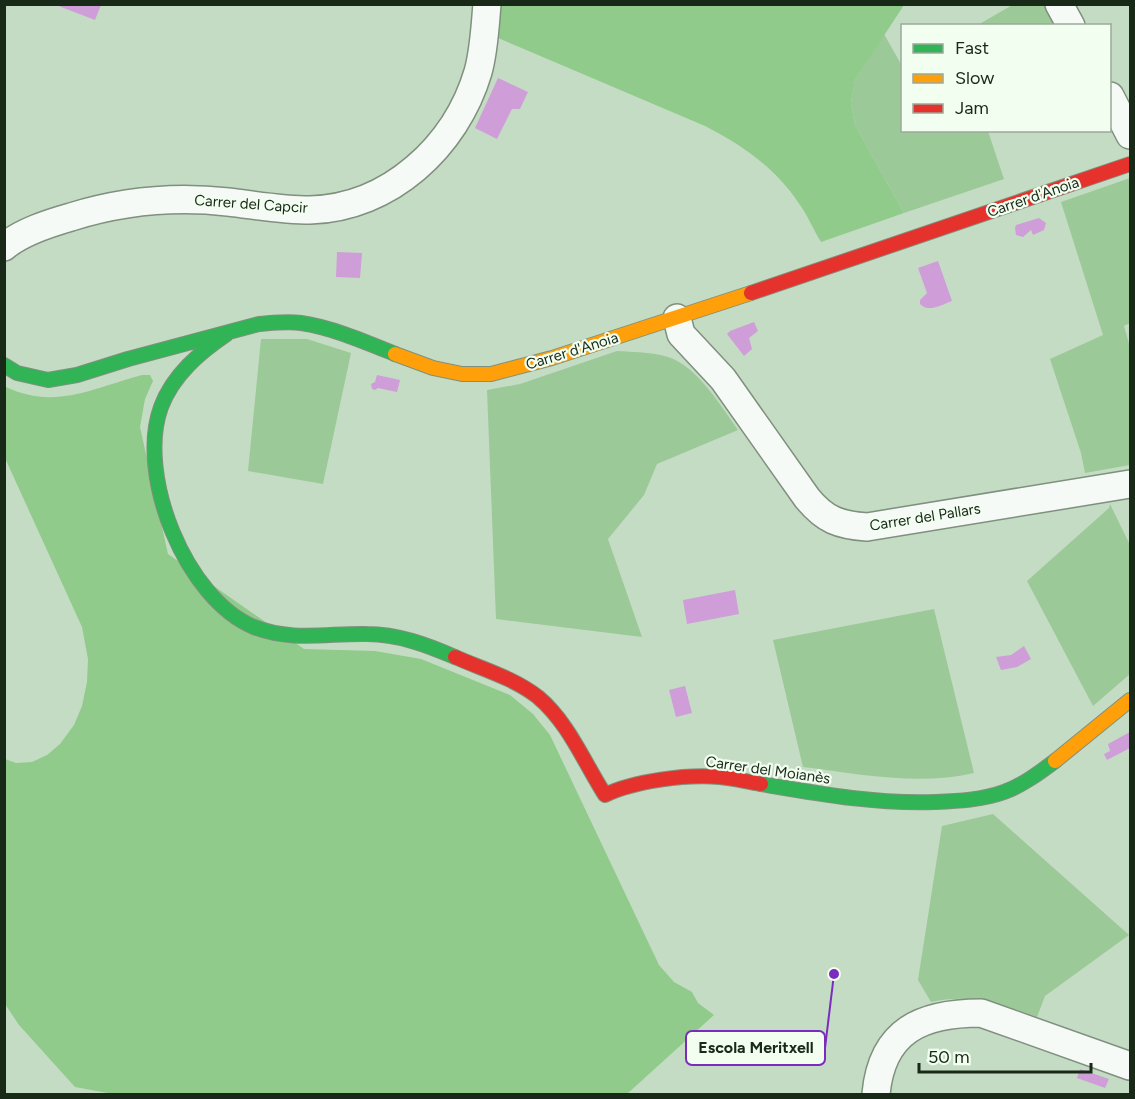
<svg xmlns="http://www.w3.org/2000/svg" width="1135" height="1099" viewBox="0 0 1135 1099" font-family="Figtree,sans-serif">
	<rect width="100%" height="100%" fill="#c5dcc4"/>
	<path fill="#9cc998" d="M1014 4 1047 5 1059 26H976Z
		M884 34 902 66V130L988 131 1004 179 904 213 855 125 851 103 855 80Z
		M1130 178V323L1124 326 1130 347V465L1085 473 1081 453 1050 359 1103 335 1061 202Z
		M261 339H307L351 353 323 484 248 471Z
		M617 351C634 352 651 352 668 357 697 366 721 406 738 430L657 464 644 495 608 539 642 637 496 619 487 390 520 384Z
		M1110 504 1130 545V674L1093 706 1027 581 1109 508Z
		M934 609 974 773C919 786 858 774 803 767L773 640Z
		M993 814 1129 935 1045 996 1037 1017C999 1004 971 993 931 1002L918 980 942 826Z"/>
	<path fill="#90cb8c" d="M499 5H904L855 80 851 103 855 125 904 213 821 242C813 229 807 214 798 202 774 167 742 145 705 126L498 38Z
		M142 375H150L153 381 145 399 140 427 168 554 304 649 375 651 421 659 510 695 533 714 550 735 659 965 674 982 692 992 698 1003 714 1015 627 1094H113L75 1087 19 1025 5 1004V759L16 763 32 762 47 755 60 744 74 725 82 706 87 682 88 659 82 627 5 458 4 386C54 411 93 388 142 375Z"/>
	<path fill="#cf9dd7" d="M56 5V4L101 5 95 20Z
		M498 78 528 92 520 109H512L497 139 475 128Z
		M1039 218 1046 223 1044 230 1033 235 1031 230 1023 237 1016 235 1015 228 1016 225Z
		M337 252 362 253 360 278 336 277Z
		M938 261 952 301C941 305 929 313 920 304V300L927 293 918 268Z
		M754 322 758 331 749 338 752 349 744 356 727 334 730 331Z
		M377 375 400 380 397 392 378 388 375 390 372 389 371 384 375 382Z
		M735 590 739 614 687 624 683 600Z
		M1024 646 1031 659 1017 667 1001 670 996 657 1011 655Z
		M685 686 692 713 676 717 669 690Z
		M1130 732V748L1107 760 1104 754 1110 751 1108 744Z
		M1080 1069 1109 1079 1105 1088 1077 1078Z"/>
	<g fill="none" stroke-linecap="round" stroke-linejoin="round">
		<g stroke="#7f907e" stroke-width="30">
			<path id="street" d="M1059 4 1071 26
				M1110 96 1130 135
				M4 247C21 232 50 223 71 217 122 201 174 196 228 202 255 205 282 210 310 210 390 208 456 146 478 72 484 51 485 27 487 4
				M677 318 681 334 723 379 807 498C825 520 839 525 867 527L1130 484
				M876 1094C882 1030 922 1013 981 1013L1130 1066"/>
		</g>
		<g stroke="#7f907e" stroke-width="16">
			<path id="fast" d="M227 334C199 353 173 375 161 407 136 475 186 599 254 627 291 642 330 633 367 634 398 634 427 645 455 657
				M4 365 17 373 48 380 77 375 128 359 259 324C273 323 287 321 301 323 331 327 368 343 395 354
				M761 784C820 794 875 804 935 802 958 801 982 800 1004 792 1023 785 1039 773 1055 761"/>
		</g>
		<g stroke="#7f907e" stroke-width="16">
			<path id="slow" d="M395 354 433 368 462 374H491L552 358 751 293
				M1055 761 1130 700"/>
		</g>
		<g stroke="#7f907e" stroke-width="16">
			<path id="jam" d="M751 293 1130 164
				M455 657C482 669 514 678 538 697 568 722 584 762 605 795 634 781 687 774 719 777 733 778 747 782 761 784"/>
		</g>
		<use href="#street" stroke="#f6faf6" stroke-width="27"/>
		<use href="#fast" stroke="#30b455" stroke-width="14"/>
		<use href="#slow" stroke="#ff9f0a" stroke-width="14"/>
		<use href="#jam" stroke="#e5322d" stroke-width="14"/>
	</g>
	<g text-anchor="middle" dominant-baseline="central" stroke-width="4.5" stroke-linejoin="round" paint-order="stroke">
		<g font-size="15" fill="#192918" stroke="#f1fef0">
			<text transform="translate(1033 197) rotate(-19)">Carrer d'Anoia</text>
			<text transform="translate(251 204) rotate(4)">Carrer del Capcir</text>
			<text transform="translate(572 351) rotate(-17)">Carrer d'Anoia</text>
			<text transform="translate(925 517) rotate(-9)">Carrer del Pallars</text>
			<text transform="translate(768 770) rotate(8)">Carrer del Moianès</text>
		</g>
	</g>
	<path fill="none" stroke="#7b2cbf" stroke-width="2" d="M834 974L825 1048"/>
	<circle fill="#7b2cbf" stroke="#f1fef0" stroke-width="2" cx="834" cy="974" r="6"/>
	<rect fill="#f1fef0" stroke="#7b2cbf" stroke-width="2" x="686" y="1031" width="139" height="34" rx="6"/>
	<g font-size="16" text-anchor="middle" font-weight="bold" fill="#192918">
		<text x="756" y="1053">Escola Meritxell</text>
	</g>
	<rect width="1135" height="1099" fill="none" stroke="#192918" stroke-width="12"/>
	<rect x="901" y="24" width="210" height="108" fill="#f1fef0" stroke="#9ba99a" stroke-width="1.5"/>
	<rect x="913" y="44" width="30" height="9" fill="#30b455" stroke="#9ba99a" stroke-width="1.5"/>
	<text x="955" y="54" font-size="18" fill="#192918">Fast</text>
	<rect x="913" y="74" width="30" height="9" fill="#ff9f0a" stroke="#9ba99a" stroke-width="1.5"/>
	<text x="955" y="84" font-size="18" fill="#192918">Slow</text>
	<rect x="913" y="104" width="30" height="9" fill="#e5322d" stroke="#9ba99a" stroke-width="1.5"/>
	<text x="955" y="114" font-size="18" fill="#192918">Jam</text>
	<path d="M919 1063v9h172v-9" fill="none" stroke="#192918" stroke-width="3"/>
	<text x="928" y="1063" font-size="18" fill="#192918" stroke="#f1fef0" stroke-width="4.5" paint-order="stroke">50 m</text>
</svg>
